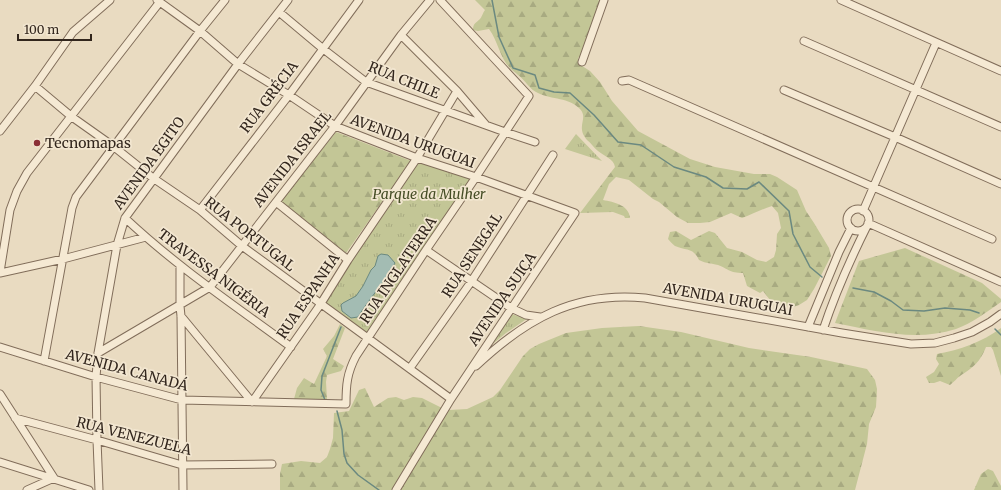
<svg xmlns="http://www.w3.org/2000/svg" width="1001" height="490" viewBox="0 0 1001 490" font-family="Merriweather,serif">
	<defs>
		<pattern id="grass-tufts" width="24" height="20" patternUnits="userSpaceOnUse"><rect width="24" height="20" fill="#c3c696"/><path d="M3 7l-1-3M5 7V3M7 7l1-3M15 17l-1-3M17 17v-4M19 17l1-3" fill="none" stroke="#a8aa81"/></pattern>
		<pattern id="forest-firs" width="22" height="20" patternUnits="userSpaceOnUse"><rect width="22" height="20" fill="#c3c696"/><path d="M5 1l3.5 6h-7zM16 11l3.5 6h-7z" fill="#a8aa81"/></pattern>
	</defs>
	<rect width="100%" height="100%" fill="#e9dbc1"/>
	<path fill="url(#grass-tufts)" d="M576 134 602 161 565 149Z
		M418 160 473 178 367 337 323 303Z
		M512 314 520 317 528 318 506 333 489 347Z"/>
	<path fill="url(#forest-firs)" d="M475 0H598L600 1 580 59 578 57 579 64 590 71 600 82 612 101 638 131 690 159 715 167 754 174H770L777 177 797 190 806 211 814 223 829 248 831 256 814 289 807 300 799 305 793 307 780 305 770 300 763 291 760 293 747 286 743 273C729 273 729 269 718 265 711 263 707 264 699 260 693 247 686 251 675 246 672 244 670 241 668 239L670 232 676 231 691 240 709 231 715 233 727 248 742 252 757 260 766 262 774 257 776 250 777 234 781 228 778 213 772 206C762 209 753 214 742 218L731 213 710 222 700 223H688L677 217 659 202 653 199 629 180 616 177 609 184 603 200C614 202 629 205 630 218H625L624 216 613 212 580 213 615 167C614 159 604 156 598 151 594 148 591 143 587 140 575 126 589 119 580 109 569 97 552 100 538 93 530 90 525 80 518 75 516 73 513 71 511 69 500 59 498 41 489 29L478 31 473 30C473 23 476 23 480 19 482 17 483 12 485 10Z
		M336 132 411 161 346 253 281 201Z
		M905 248 982 283 1001 299V302C987 312 972 323 956 329 916 342 875 331 835 323L859 261Z
		M340 324 345 328 333 359 344 366 341 371 327 375 326 382 327 399H294L297 388 304 378 314 384 327 356 323 349 334 336Z
		M639 326 681 332 749 348 811 357 867 369 875 380 877 389 876 407 869 424 867 444 855 490H280V474L282 464 301 461 320 463 327 457 330 449 333 438 334 413 349 411 359 390 365 388 374 407 388 398 396 397 404 400 413 397 422 398 440 407 449 410 467 409 493 397 500 390 523 356 530 349 539 344 566 333 602 328Z
		M1001 328V376L993 350 991 347H986C980 362 974 367 960 376 957 378 954 382 950 385L940 381 934 383H929L926 377 934 372 939 364 936 359 937 354C960 350 982 342 1001 328Z
		M988 469 993 471 1001 486V490H974L981 474Z"/>
	<path fill="#a3bcb3" stroke="#6b8980" d="M381 254 388 255 395 263C384 283 369 299 358 317L351 318 342 311 341 305 343 303 356 296 363 286 371 270 375 266 378 256Z"/>
	<g fill="none" stroke-linecap="round" stroke-linejoin="round">
		<path stroke="#6b8980" stroke-width="1.5" d="M492 0 499 37 513 68 535 75 539 88 554 92 570 93 594 115 618 142 641 145 674 167 706 177 723 188 747 189 759 182 789 211 793 234 810 267 822 277
			M853 288 874 292 891 301 903 310 924 311 945 308 970 310 979 313
			M995 329 1001 335
			M325 400 321 390 322 376 341 327
			M337 411 342 430 344 454 347 463 358 475 379 490"/>
		<g stroke="#816d5a" stroke-width="9">
			<path id="minor" d="M157 0 200 31 238 64 289 95 335 126 417 158 476 177 575 213 451 399 396 490
				M841 0 1001 71
				M279 12 322 48 366 82 505 132 535 142
				M804 41 1001 127
				M582 62 604 0
				M622 81 629 80 992 239
				M35 86 72 117 113 146 153 178 200 210 242 246 451 399
				M784 90 895 137 1001 184
				M457 91 486 125
				M0 131 35 86 73 32 110 0
				M276 202 348 260
				M847 220a11 11 0 1 1 22 0a11 11 0 1 1-22 0Z
				M200 210 289 95 359 0
				M863 211 936 43
				M125 218C176 266 234 305 291 347
				M868 223 1001 282
				M426 250 511 308 526 315 540 317
				M180 265V306L181 316 183 490
				M0 272 10 210 17 191 27 173 159 3
				M0 273 63 259 146 237
				M181 316 252 402
				M808 327 839 252 851 228
				M823 330C835 294 850 260 867 226
				M0 347 96 377 182 400 346 404C346 385 347 373 356 356L426 250 476 177 529 96 440 0
				M98 353 210 287 335 126 401 35 430 0
				M44 361 72 208 76 197 200 31 225 0
				M476 366C526 319 575 291 645 298L842 333 911 344 935 343 954 338 972 332 990 322 1001 314
				M410 368 471 282 553 155
				M0 394 54 478 27 490
				M252 402 320 305 348 260 417 158 457 91 401 35
				M15 418 97 440 182 465 272 464
				M0 462 89 490
				M99 490 97 440 96 377 98 353 117 245 125 218 238 64 288 0"/>
		</g>
		<use href="#minor" stroke="#f5e9d3" stroke-width="7"/>
	</g>
	<circle fill="#8b2f35" stroke="#f2e6d0" stroke-width="1.5" cx="37" cy="143" r="4"/>
	<g text-anchor="middle" dominant-baseline="central" stroke-width="3.5" stroke-linejoin="round" paint-order="stroke">
		<g font-size="14" fill="#32261d" stroke="#f2e6d0">
			<text transform="translate(404 80) rotate(22)">RUA CHILE</text>
			<text transform="translate(269 97) rotate(-53)">RUA GRÉCIA</text>
			<text transform="translate(413 141) rotate(20)">AVENIDA URUGUAI</text>
			<text transform="translate(292 159) rotate(-52)">AVENIDA ISRAEL</text>
			<text transform="translate(149 163) rotate(-54)">AVENIDA EGITO</text>
			<text transform="translate(250 234) rotate(38)">RUA PORTUGAL</text>
			<text transform="translate(472 255) rotate(-57)">RUA SENEGAL</text>
			<text transform="translate(398 270) rotate(-56)">RUA INGLATERRA</text>
			<text transform="translate(214 273) rotate(37)">TRAVESSA NIGÉRIA</text>
			<text transform="translate(308 296) rotate(-56)">RUA ESPANHA</text>
			<text transform="translate(502 299) rotate(-56)">AVENIDA SUIÇA</text>
			<text transform="translate(728 299) rotate(10)">AVENIDA URUGUAI</text>
			<text transform="translate(127 370) rotate(15)">AVENIDA CANADÁ</text>
			<text transform="translate(134 436) rotate(14)">RUA VENEZUELA</text>
		</g>
		<g font-size="14" fill="#32261d" stroke="#f2e6d0" text-anchor="start">
			<text x="45" y="143">Tecnomapas</text>
		</g>
		<g font-size="14" font-style="italic" fill="#454d25" stroke="#f2e6d0">
			<text x="429" y="194">Parque da Mulher</text>
		</g>
	</g>
	<path d="M18 34v6h73v-6" fill="none" stroke="#32261d" stroke-width="2"/>
	<text x="24" y="34" font-size="12" fill="#32261d" stroke="#f2e6d0" stroke-width="3" paint-order="stroke">100 m</text>
</svg>
